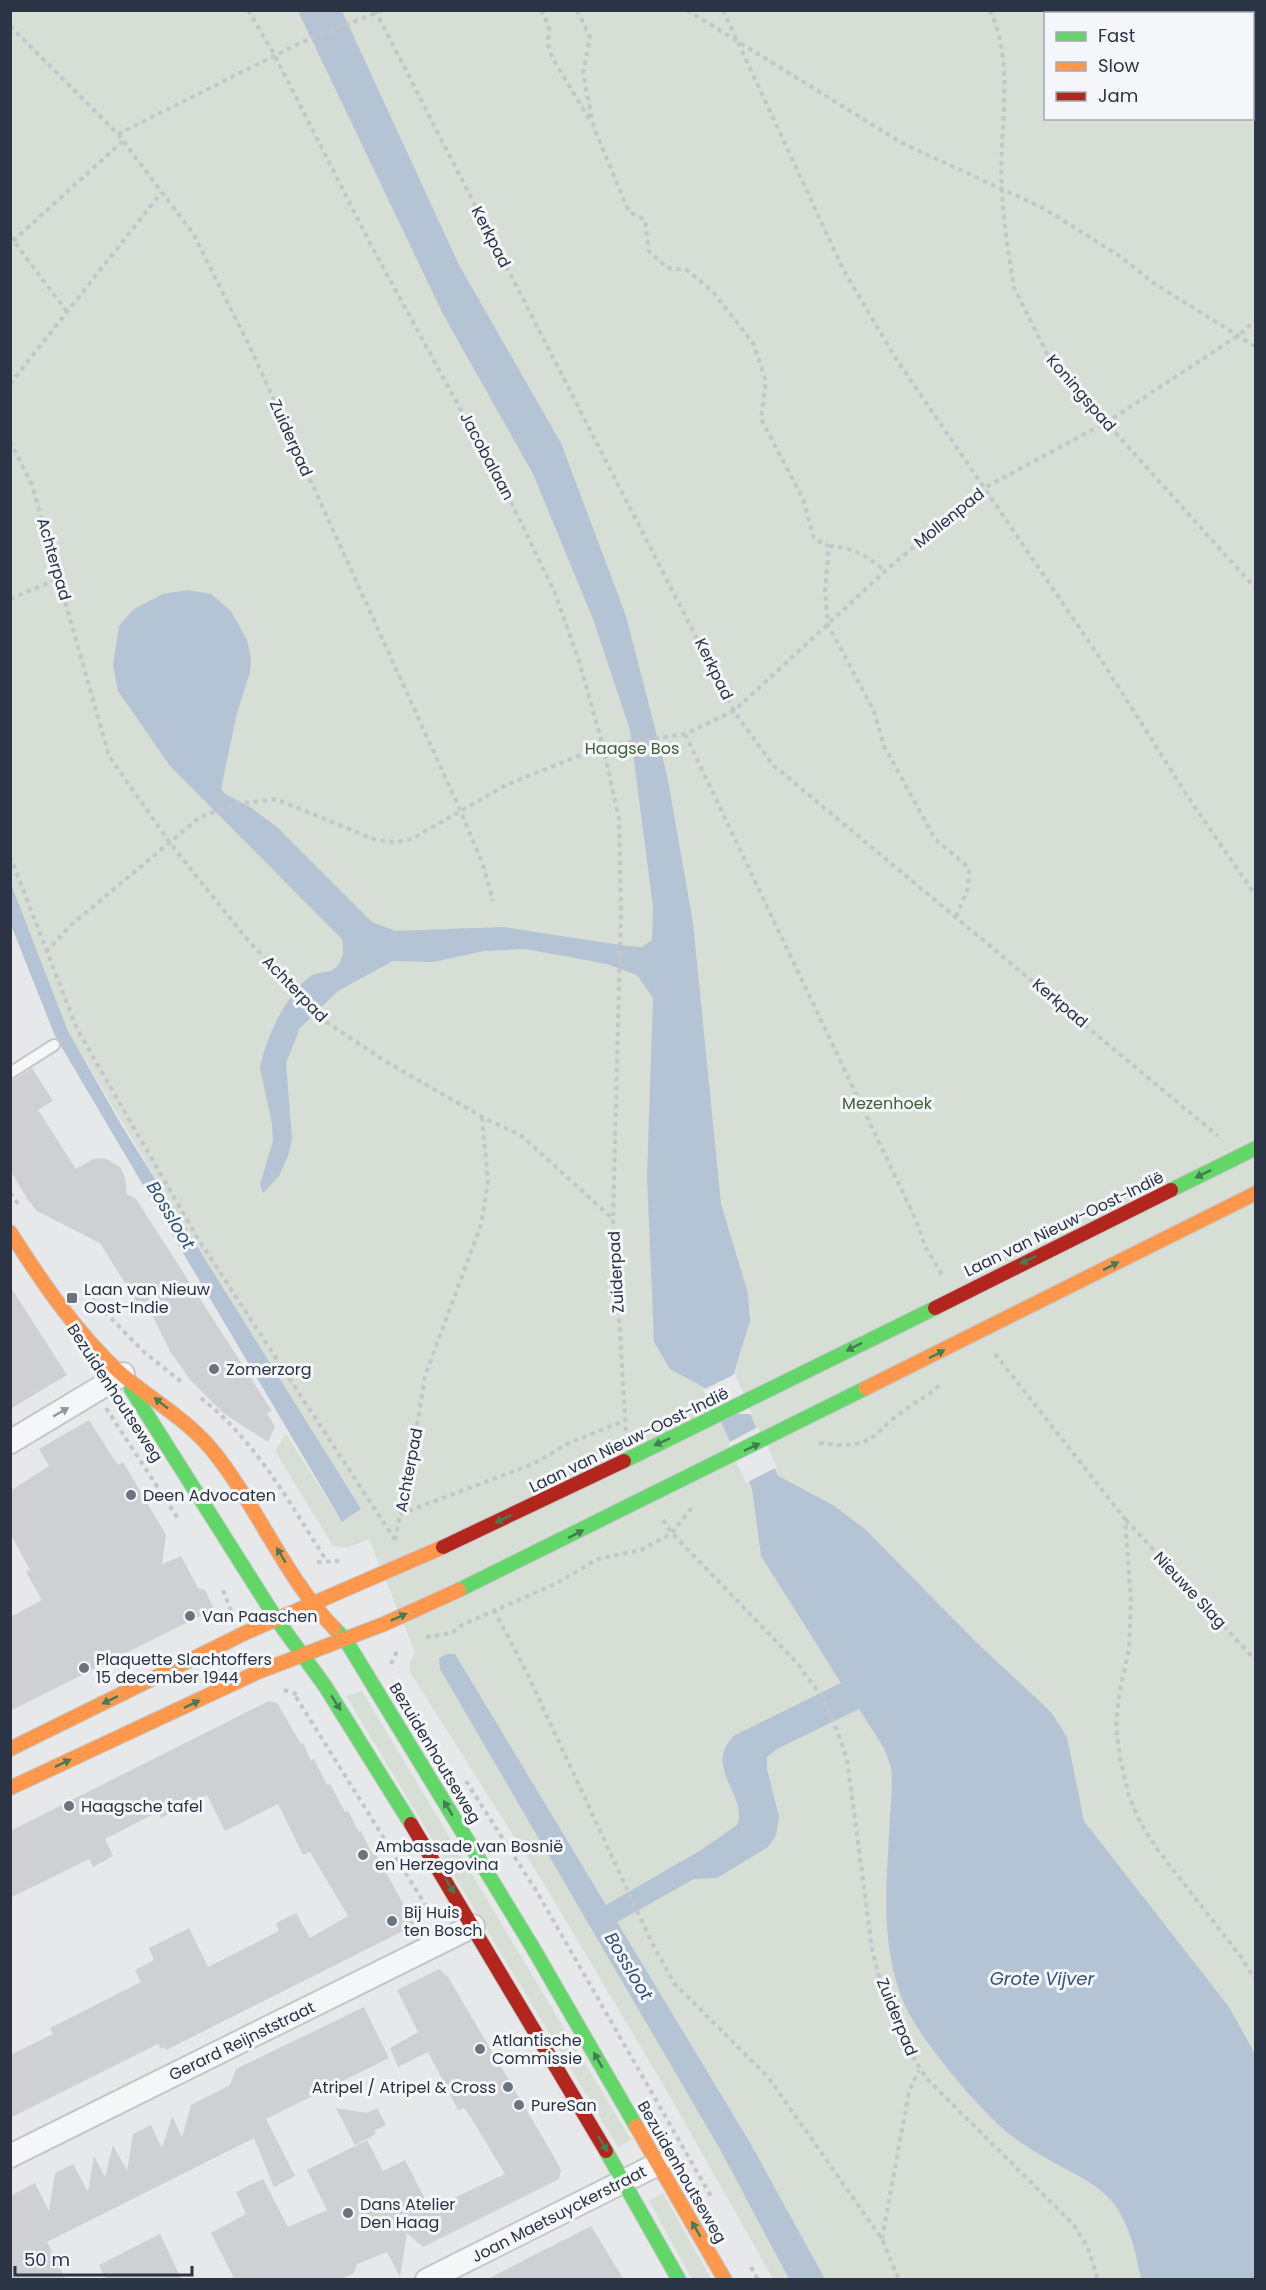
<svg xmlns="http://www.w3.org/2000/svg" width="1266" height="2290" viewBox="0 0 1266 2290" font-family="Poppins,sans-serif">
	<rect width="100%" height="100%" fill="#e6e8ea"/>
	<path fill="#d6ded6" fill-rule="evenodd" d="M11 11H1255V2279H773L671 2098 546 1887 410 1672V1663L415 1652 369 1539 347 1548 333 1546 275 1451 286 1434 342 1522 355 1514 68 1031 11 884ZM1046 14H1252V118H1046Z
		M362 1691 631 2140 618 2147 346 1696Z
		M663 2193 711 2279H692L649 2201Z"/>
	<path fill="#b4c4d5" d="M298 11H342L459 265 561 443 626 616 667 775 693 923 721 1204 748 1293 750 1321 733 1376 778 1476 833 1505 865 1529 976 1642 1051 1712 1067 1737 1084 1821 1229 2007 1255 2054V2279H1141C1122 2168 1081 2190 1008 2133 978 2108 918 2038 903 2001 879 1942 887 1879 890 1817 891 1800 893 1783 891 1767L884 1748 859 1709 777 1749 767 1757V1769L779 1817 776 1835 768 1847 717 1878 694 1879 617 1922 749 2141 825 2279H789L721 2151 440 1669 439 1658 447 1654H455L606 1905 701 1850 737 1825C749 1795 701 1767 735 1735L841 1683 761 1556 752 1488 705 1388 670 1369 654 1342 647 1177 653 998 637 975 607 964 525 949 484 951 433 962 393 961 338 991 300 1028 286 1063 292 1138 288 1156 279 1176 263 1193 260 1184 273 1141 272 1124 260 1068C266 1037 284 999 308 978 315 971 327 974 334 969 344 962 344 949 342 939L170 766 118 691 113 665 119 626 134 609 163 594 188 590 211 594 231 611 247 640 251 658 250 672 237 713 221 789 225 794 250 807 277 827 372 922 395 931 503 927 627 946 642 947 652 940 653 907 630 730 593 619 533 474 443 314Z
		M11 884 68 1031 122 1126 361 1509 342 1522 55 1036 11 925Z"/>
	<path fill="#e6e8ea" d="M737 1373 736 1376 752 1414H715L703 1390Z
		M758 1427 777 1467 746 1483 728 1443Z"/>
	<path fill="#ced0d3" d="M32 1068 53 1101 38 1110 76 1169 93 1159 105 1158 120 1167 125 1177 127 1194 136 1199 272 1411 267 1413 275 1427 268 1442 223 1413 191 1381 170 1351 150 1311 145 1315 100 1243 37 1211 28 1200 10 1170V1082Z
		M10 1286 67 1375 10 1409Z
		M89 1420 115 1461 119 1465 123 1462 166 1535 162 1564 181 1556 198 1588 205 1590 214 1609 10 1711V1617L42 1600 26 1572 30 1570 10 1533V1491L49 1466 39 1449Z
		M269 1701 277 1703 301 1744 303 1743 311 1761 314 1759 327 1785 330 1784 345 1812 348 1811 359 1832 361 1831 371 1852 374 1851 415 1925 166 2050 164 2047 161 2049 158 2044 10 2118V2055L53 2034 50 2028 141 1982 135 1970 154 1960 149 1948 189 1928 208 1967 279 1931 276 1923 296 1913 310 1938 348 1916 310 1852 303 1855 278 1804 225 1831 207 1795 161 1818 158 1812 105 1839 113 1856 93 1867 89 1859 10 1898V1831Z
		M439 1969 448 1977 553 2155 561 2170 559 2179 423 2247 407 2233 400 2277 387 2252 357 2264 354 2273 340 2280H235L211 2233 246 2214 236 2192 263 2179 288 2227 327 2210 307 2170 367 2140 383 2171 405 2160 430 2209 505 2174 470 2116 464 2108 458 2110 428 2052 398 2067 390 2048 418 2032 397 1990Z
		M364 2007 389 2058 266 2119 295 2176 274 2187 254 2138 47 2242 66 2280H10V2196L35 2183 49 2211 55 2173 73 2164 88 2192 94 2156 105 2177 113 2145 127 2171 133 2134 151 2125 162 2148 172 2116 182 2137 191 2105 230 2085 236 2069Z
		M336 2108 367 2113 377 2108 386 2125 374 2131 376 2134 355 2145Z
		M591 2226 624 2280H486L534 2255Z
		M160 2234 182 2280H106L99 2265Z"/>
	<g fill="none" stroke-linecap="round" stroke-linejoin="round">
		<g stroke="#c4c6c8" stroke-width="14">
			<path id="lane" d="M10 1073 54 1045"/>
		</g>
		<g stroke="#c4c6c8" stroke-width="26">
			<path id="street" d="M10 1442 123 1374
				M10 2156 473 1926
				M427 2280 658 2164"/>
		</g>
		<g stroke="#c4c6c8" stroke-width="16">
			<path id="fast" d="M1171 1190 1256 1148
				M131 1389 277 1620 325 1686 411 1824
				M624 1461 935 1308
				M459 1590 866 1388
				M334 1628 345 1639 533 1948 636 2126
				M606 2151 679 2280"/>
		</g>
		<g stroke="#c4c6c8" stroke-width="16">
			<path id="slow" d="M10 1232C42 1282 75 1331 119 1372 150 1399 187 1419 213 1451 258 1507 284 1576 334 1628
				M866 1388 1256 1193
				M10 1749 245 1633 443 1547
				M10 1788 258 1672 384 1624 459 1590
				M636 2126 725 2280"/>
		</g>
		<g stroke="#c4c6c8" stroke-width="16">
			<path id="jam" d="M935 1308 1171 1190
				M443 1547 624 1461
				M411 1824 606 2151"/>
		</g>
		<path stroke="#c5c6ca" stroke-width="4" stroke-dasharray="4.5 4.5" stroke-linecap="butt" d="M248 10 275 56 372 247 508 496 555 593 578 658 603 746 619 819 621 910 613 1219
			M375 10 734 711 773 765 1218 1136
			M541 10 549 26 548 45 553 59 591 122
			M577 10 590 37 583 74 594 128 629 212 645 220 649 251 667 268 687 270 714 293 753 343 766 381 761 419 803 499 814 539 829 546 825 591 828 625 874 711 884 746 935 839 969 868 968 888 956 917
			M687 10 902 143 1043 208 1118 255 1155 284 1256 347
			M723 10 844 271 895 357 1098 655 1190 800 1256 896
			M990 10C1016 67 998 129 1002 188 1003 221 1009 255 1014 288L1051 361 1256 589
			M1240 10 1241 14
			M10 26 118 134 194 235 249 345 461 812 483 865 493 901
			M1252 34 1256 39
			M118 134 300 43 383 10
			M10 236 67 312
			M13 241 123 141
			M10 384 161 193
			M10 441 32 485 109 756 170 843 246 938 317 1016 385 1061 482 1117 522 1136 613 1219 626 1432
			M829 546C853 547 867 556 885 571
			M10 599 60 578
			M685 734 916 1220 925 1246 942 1275
			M10 856 77 1029 197 1237 395 1540
			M46 952 71 925 200 817 237 804 276 799 376 840 395 842 412 839 506 785 603 746 685 734 734 711 885 571 984 488 1107 422 1239 335 1256 320
			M10 1193 20 1206
			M92 1299 144 1352 184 1384
			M995 1354 1125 1519 1131 1601 1129 1649 1119 1695 1116 1726 1120 1758 1129 1796 1140 1822 1157 1849 1241 1957 1256 1981
			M201 1398C256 1441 289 1502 326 1560
			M106 1408 179 1520
			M819 1443C877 1450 866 1437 906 1409 918 1400 931 1395 940 1384
			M400 1514 533 1464 567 1444 626 1420
			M663 1520 672 1533 797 1663 819 1693 835 1725 847 1759 872 1949 881 1984 908 2049 927 2079 1073 2224 1088 2248 1098 2280
			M1126 1520 1256 1661
			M395 1540 412 1457 425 1376 481 1225 488 1181 482 1117
			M317 1562 339 1561
			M223 1590 231 1611
			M494 1610 527 1673 653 1945 674 1983 768 2077 882 2239 899 2280
			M426 1637 452 1633 462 1625 557 1583 598 1559 641 1550 672 1533 693 1506
			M391 1664 398 1649
			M284 1690 299 1695
			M296 1697 433 1917
			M466 1781 537 1892 712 2198
			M882 2239 909 2091 919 2070
			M751 2267 758 2280"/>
		<use href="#lane" stroke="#f5f6f7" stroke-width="10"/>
		<use href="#street" stroke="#f5f6f7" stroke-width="22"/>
		<use href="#fast" stroke="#63d668" stroke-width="14"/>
		<use href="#slow" stroke="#ff974d" stroke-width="14"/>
		<use href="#jam" stroke="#b3261e" stroke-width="14"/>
	</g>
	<defs><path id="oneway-solid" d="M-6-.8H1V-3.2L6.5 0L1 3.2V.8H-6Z" transform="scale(1.5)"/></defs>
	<g fill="#447d55">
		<use href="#oneway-solid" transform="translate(1203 1174) rotate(154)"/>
		<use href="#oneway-solid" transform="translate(1028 1260) rotate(154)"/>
		<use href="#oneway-solid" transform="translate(1111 1266) rotate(-27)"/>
		<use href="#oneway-solid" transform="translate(854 1347) rotate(153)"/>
		<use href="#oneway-solid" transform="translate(937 1354) rotate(-27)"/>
		<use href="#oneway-solid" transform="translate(161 1403) rotate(-142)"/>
		<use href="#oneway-solid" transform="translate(662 1442) rotate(155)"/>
		<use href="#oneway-solid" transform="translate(752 1447) rotate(-25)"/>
		<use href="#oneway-solid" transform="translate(503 1519) rotate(154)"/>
		<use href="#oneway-solid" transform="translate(576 1534) rotate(-27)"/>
		<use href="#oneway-solid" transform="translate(281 1555) rotate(-121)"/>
		<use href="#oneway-solid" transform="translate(399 1617) rotate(-24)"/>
		<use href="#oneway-solid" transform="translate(110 1700) rotate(154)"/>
		<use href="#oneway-solid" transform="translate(336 1703) rotate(58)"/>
		<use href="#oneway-solid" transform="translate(192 1704) rotate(-25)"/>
		<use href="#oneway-solid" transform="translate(63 1763) rotate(-25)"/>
		<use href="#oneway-solid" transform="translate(448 1808) rotate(-121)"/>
		<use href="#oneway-solid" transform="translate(450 1886) rotate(59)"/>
		<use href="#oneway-solid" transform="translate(598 2060) rotate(-120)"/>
		<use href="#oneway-solid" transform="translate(603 2144) rotate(59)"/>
		<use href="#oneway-solid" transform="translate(696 2229) rotate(-120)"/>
	</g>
	<use fill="#90959e" href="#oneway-solid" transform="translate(61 1412) rotate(-30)"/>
	<g fill="#6c737f" stroke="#f4f6f9" stroke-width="2">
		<rect x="66" y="1292" width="12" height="12" rx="3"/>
		<circle cx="214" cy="1369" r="6"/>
		<circle cx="131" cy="1495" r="6"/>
		<circle cx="190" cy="1616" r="6"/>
		<circle cx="84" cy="1668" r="6"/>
		<circle cx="69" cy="1806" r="6"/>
		<circle cx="363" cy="1855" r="6"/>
		<circle cx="392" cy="1921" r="6"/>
		<circle cx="480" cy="2049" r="6"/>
		<circle cx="508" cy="2087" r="6"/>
		<circle cx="519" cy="2105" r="6"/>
		<circle cx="348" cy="2213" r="6"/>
	</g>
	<g text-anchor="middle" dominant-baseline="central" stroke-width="6" stroke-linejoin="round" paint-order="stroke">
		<g font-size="16" fill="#2b3445" stroke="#f4f6f9">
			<text transform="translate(491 237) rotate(63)">Kerkpad</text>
			<text transform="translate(1081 393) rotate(49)">Koningspad</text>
			<text transform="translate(291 438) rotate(66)">Zuiderpad</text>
			<text transform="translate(487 456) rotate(62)">Jacobalaan</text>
			<text transform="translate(949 518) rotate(-39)">Mollenpad</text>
			<text transform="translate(54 559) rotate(74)">Achterpad</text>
			<text transform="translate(714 669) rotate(64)">Kerkpad</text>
			<text transform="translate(295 989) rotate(46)">Achterpad</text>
			<text transform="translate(1060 1003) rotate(40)">Kerkpad</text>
			<text transform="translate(1064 1224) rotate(-26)">Laan van Nieuw-Oost-Indië</text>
			<text transform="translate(616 1272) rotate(-93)">Zuiderpad</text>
			<text transform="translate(115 1393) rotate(57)">Bezuidenhoutseweg</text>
			<text transform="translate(629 1440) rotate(-26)">Laan van Nieuw-Oost-Indië</text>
			<text transform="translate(409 1470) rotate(-79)">Achterpad</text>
			<text transform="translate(1190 1590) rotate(47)">Nieuwe Slag</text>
			<text transform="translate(435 1753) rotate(59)">Bezuidenhoutseweg</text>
			<text transform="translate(897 2017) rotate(68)">Zuiderpad</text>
			<text transform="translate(242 2041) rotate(-26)">Gerard Reijnststraat</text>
			<text transform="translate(682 2172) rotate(60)">Bezuidenhoutseweg</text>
			<text transform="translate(559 2214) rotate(-27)">Joan Maetsuyckerstraat</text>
		</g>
		<g font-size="16" fill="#3f6138" stroke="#f4f6f9">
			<text x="632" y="748">Haagse Bos</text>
			<text x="887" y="1103">Mezenhoek</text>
		</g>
		<g font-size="16" fill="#2b3445" stroke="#f4f6f9" text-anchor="start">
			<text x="84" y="1289">Laan van Nieuw<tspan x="84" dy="18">Oost-Indie</tspan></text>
			<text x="226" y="1369">Zomerzorg</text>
			<text x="143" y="1495">Deen Advocaten</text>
			<text x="202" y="1616">Van Paaschen</text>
			<text x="96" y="1659">Plaquette Slachtoffers<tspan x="96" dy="18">15 december 1944</tspan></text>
			<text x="81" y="1806">Haagsche tafel</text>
			<text x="375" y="1846">Ambassade van Bosnië<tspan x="375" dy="18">en Herzegovina</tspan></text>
			<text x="404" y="1912">Bij Huis<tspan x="404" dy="18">ten Bosch</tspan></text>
			<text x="492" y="2040">Atlantische<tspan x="492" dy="18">Commissie</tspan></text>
			<text x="496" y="2087" text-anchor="end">Atripel / Atripel &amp; Cross</text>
			<text x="531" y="2105">PureSan</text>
			<text x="360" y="2204">Dans Atelier<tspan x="360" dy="18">Den Haag</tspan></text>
		</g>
		<g font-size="18" font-style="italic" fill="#34527a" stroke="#f4f6f9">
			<text transform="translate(171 1215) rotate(59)">Bossloot</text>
			<text transform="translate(629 1966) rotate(59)">Bossloot</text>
			<text x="1042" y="1978">Grote Vijver</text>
		</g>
	</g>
	<rect width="1266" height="2290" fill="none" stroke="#2b3445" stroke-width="24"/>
	<rect x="1044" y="12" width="210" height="108" fill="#f4f6f9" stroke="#a4a8b1" stroke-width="1.5"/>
	<rect x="1056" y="32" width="30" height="9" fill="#63d668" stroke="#a4a8b1" stroke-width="1.5"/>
	<text x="1098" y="42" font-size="18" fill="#2b3445">Fast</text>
	<rect x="1056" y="62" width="30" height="9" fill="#ff974d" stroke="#a4a8b1" stroke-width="1.5"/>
	<text x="1098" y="72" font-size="18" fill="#2b3445">Slow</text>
	<rect x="1056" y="92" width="30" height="9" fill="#b3261e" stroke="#a4a8b1" stroke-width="1.5"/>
	<text x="1098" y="102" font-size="18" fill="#2b3445">Jam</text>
	<path d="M15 2266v9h177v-9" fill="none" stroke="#2b3445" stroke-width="3"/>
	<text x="24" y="2266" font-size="18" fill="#2b3445" stroke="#f4f6f9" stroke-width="4.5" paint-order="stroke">50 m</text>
</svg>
